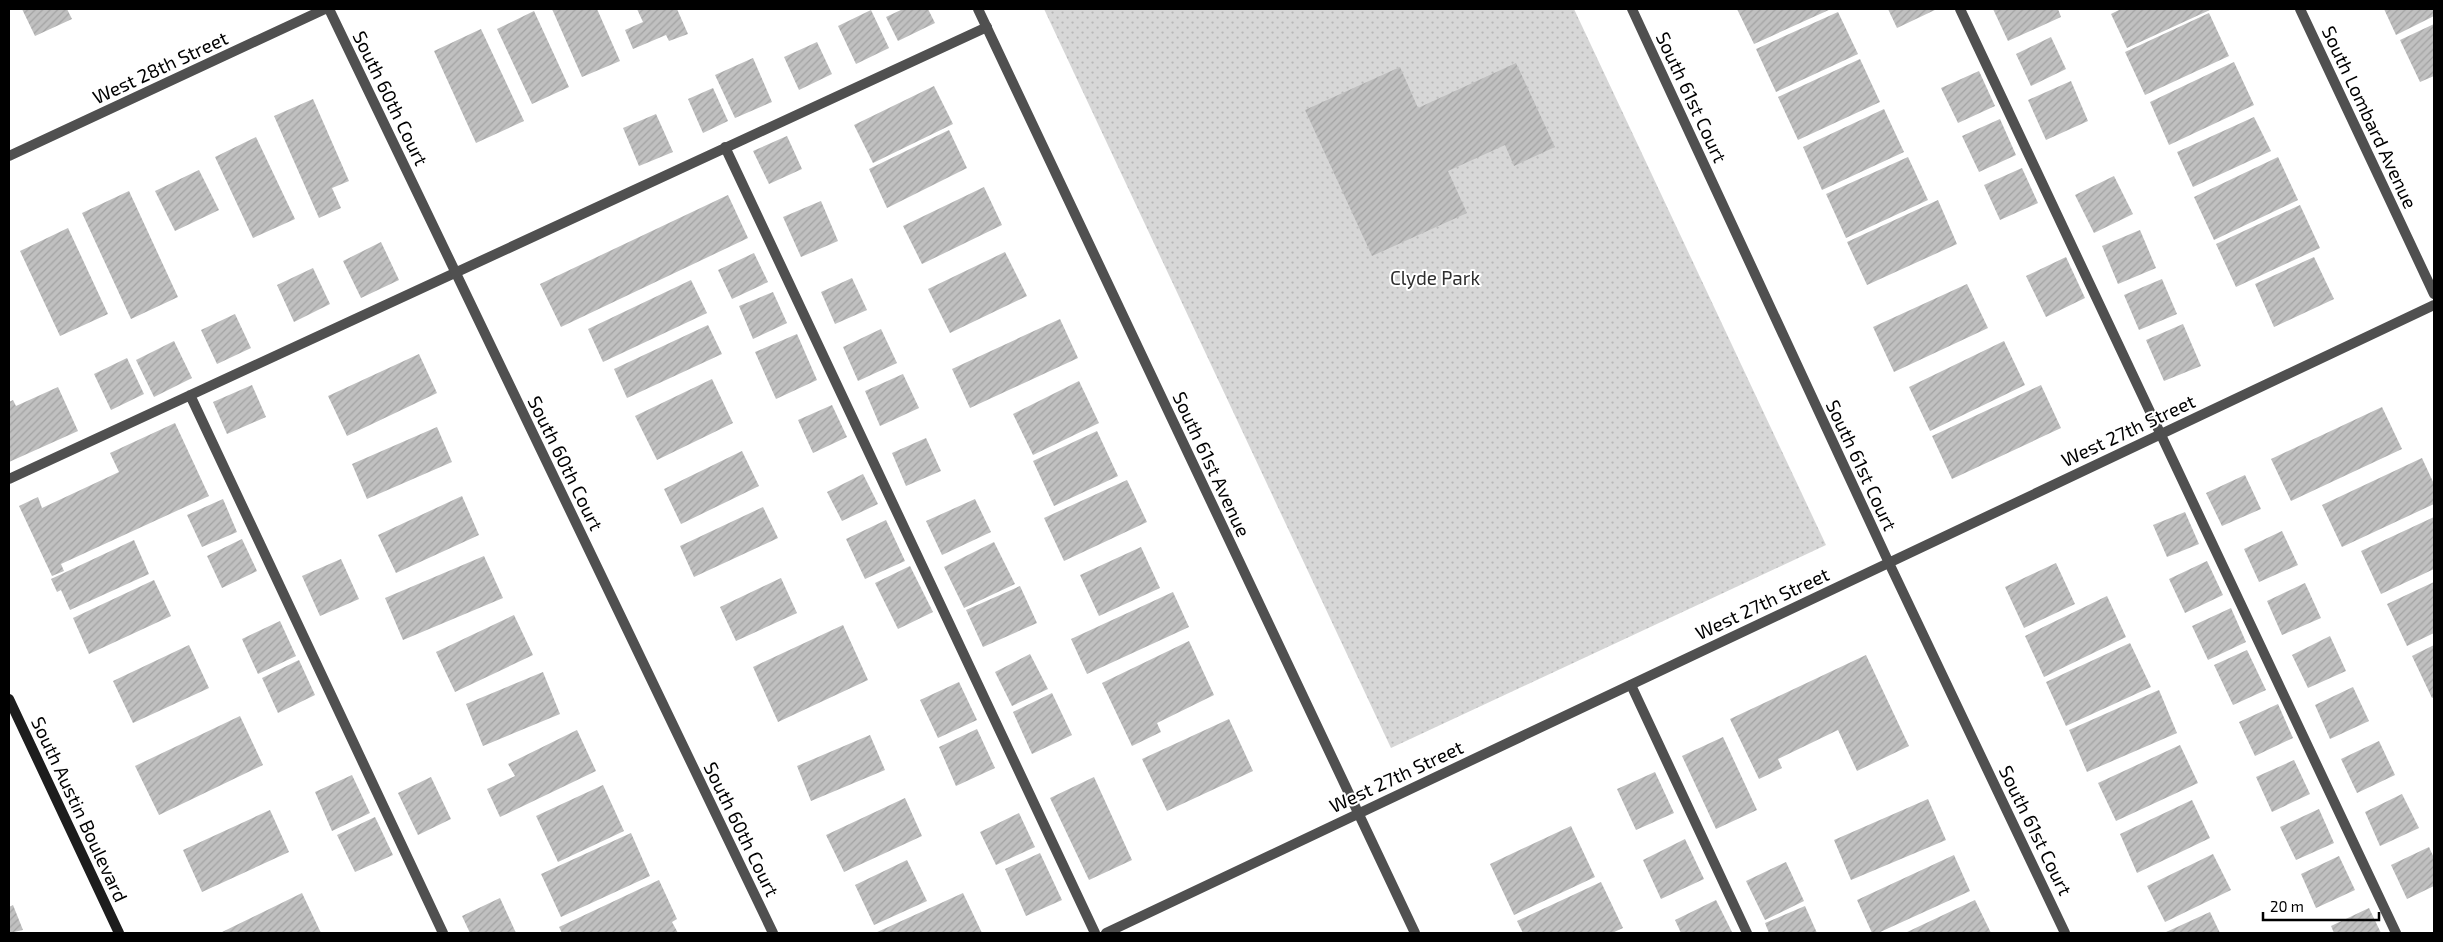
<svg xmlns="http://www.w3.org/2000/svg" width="2443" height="942" viewBox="0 0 2443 942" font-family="'Exo 2',sans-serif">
	<defs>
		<pattern id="park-dots" width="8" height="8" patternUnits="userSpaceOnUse" patternTransform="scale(1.25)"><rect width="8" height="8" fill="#d7d7d7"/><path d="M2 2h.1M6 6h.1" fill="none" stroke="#b7b7b7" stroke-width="1.8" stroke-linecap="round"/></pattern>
		<pattern id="building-hatch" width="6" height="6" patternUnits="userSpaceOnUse" patternTransform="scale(1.25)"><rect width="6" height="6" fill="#c0c0c0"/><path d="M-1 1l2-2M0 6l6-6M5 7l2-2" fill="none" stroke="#a3a3a3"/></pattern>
	</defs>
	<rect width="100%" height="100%" fill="#fff"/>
	<path fill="url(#park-dots)" d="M1044 9H1574L1826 545 1391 748Z"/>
	<path fill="url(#building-hatch)" d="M22 9H67L72 19 35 36Z
		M552 9H597L620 61 582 77Z
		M637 9H677L688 34 669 41 666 35 633 49 625 30 643 22Z
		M903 9H928L935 23 898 41 886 17Z
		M1737 9H1831L1754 44Z
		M1888 9H1937L1897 28Z
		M1993 9H2058L2061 17 2008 41Z
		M2121 9H2212L2127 48 2111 14Z
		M2384 9H2434V16L2396 35Z
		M871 10 889 48 856 64 838 26Z
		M534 11 569 87 532 104 497 29Z
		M1838 12 1858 54 1776 92 1756 49Z
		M2209 13 2229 56 2145 95 2125 52Z
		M2434 24V76L2420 82 2400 40Z
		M481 29 524 121 476 143 434 51Z
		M2051 37 2066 69 2031 86 2016 54Z
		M817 42 832 74 799 90 784 57Z
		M753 58 772 102 735 118 715 75Z
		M1860 59 1880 102 1798 140 1778 97Z
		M2234 62 2254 105 2169 145 2150 102Z
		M1516 63 1555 147 1514 166 1505 145 1448 171 1467 213 1372 256 1305 110 1400 67 1418 108Z
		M1979 71 1995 106 1958 123 1941 88Z
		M2071 81 2088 121 2046 140 2028 100Z
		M934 86 953 124 873 163 854 125Z
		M713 88 728 121 703 133 688 99Z
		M313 99 349 181 332 188 341 208 319 218 274 116Z
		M1884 109 1904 152 1822 190 1803 147Z
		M656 114 673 152 639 166 623 128Z
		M2254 117 2271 151 2193 187 2177 152Z
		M2000 119 2016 155 1979 172 1962 136Z
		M949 130 967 168 887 208 869 169Z
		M787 136 802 169 769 184 753 151Z
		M256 137 295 219 253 238 215 157Z
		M1908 157 1928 200 1846 238 1826 194Z
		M2278 157 2298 200 2214 240 2194 197Z
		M2022 168 2038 203 2000 220 1984 185Z
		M199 170 219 210 175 231 155 191Z
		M2114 176 2133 214 2094 233 2075 195Z
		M984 187 1002 225 922 264 903 226Z
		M129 191 178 297 131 319 82 213Z
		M728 195 748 238 561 327 540 284Z
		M1938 200 1957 244 1867 285 1847 242Z
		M821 201 838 241 801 257 783 217Z
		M2300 205 2320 248 2236 287 2216 244Z
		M68 228 108 314 60 336 20 251Z
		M2140 230 2156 268 2118 284 2102 246Z
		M381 242 399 280 361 298 343 261Z
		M1005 252 1027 296 950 333 928 289Z
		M754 253 768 282 732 299 718 270Z
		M2066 257 2085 298 2046 317 2026 276Z
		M2314 257 2334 299 2274 327 2255 284Z
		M313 268 330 304 294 322 277 285Z
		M852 278 867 310 835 324 821 292Z
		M2162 279 2177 314 2139 330 2124 295Z
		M691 280 707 313 603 362 588 329Z
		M1967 284 1988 328 1894 372 1873 327Z
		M773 292 787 323 753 339 739 306Z
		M235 314 251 348 217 364 201 330Z
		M1060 319 1078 358 970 408 952 369Z
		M2183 324 2201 366 2164 381 2146 340Z
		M708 325 722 354 627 398 614 369Z
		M881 329 897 363 858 381 843 347Z
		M797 334 817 380 776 399 755 352Z
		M174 341 192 378 154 397 136 360Z
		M2004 341 2025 385 1930 431 1909 387Z
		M419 354 437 393 347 436 328 396Z
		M127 358 144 394 111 410 94 374Z
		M903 374 919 408 880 426 865 391Z
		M712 379 733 423 657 460 635 416Z
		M1079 381 1099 423 1033 455 1013 414Z
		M252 385 266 417 227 434 213 402Z
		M2041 385 2061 428 1952 479 1932 436Z
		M58 387 78 431 9 462V402L13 400 16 406Z
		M832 405 847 437 813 453 798 420Z
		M2382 407 2402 449 2291 501 2271 459Z
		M175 423 209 496 61 564 64 571 52 576 19 506 38 497 42 508 119 472 110 453Z
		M437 427 452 462 367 499 352 464Z
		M1097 431 1118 476 1054 506 1033 461Z
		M926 438 941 471 906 486 892 453Z
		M742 451 759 486 681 524 664 489Z
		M2422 458 2434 484V504L2342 547 2322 505Z
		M863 474 878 504 842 521 827 492Z
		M2245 475 2261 509 2222 526 2206 493Z
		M1127 480 1147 522 1064 561 1044 518Z
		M462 496 479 535 396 573 378 535Z
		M223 499 237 532 202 547 187 515Z
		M975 499 991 532 942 555 926 521Z
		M763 507 778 538 694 577 680 546Z
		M2185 512 2199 544 2167 557 2153 525Z
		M2434 517V569L2381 594 2361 551Z
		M886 520 905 561 865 579 846 539Z
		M2282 531 2298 565 2259 582 2244 549Z
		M242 539 257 571 222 588 207 556Z
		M134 540 149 574 70 610 61 590 57 592 51 579Z
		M994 542 1015 584 964 608 944 567Z
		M1141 547 1160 588 1099 616 1080 575Z
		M484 556 503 598 403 640 385 598Z
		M341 559 359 599 320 616 302 576Z
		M2207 561 2223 595 2185 613 2169 579Z
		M2056 563 2075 604 2024 628 2005 587Z
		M910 566 933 612 898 629 875 583Z
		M781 578 797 613 736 641 720 607Z
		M154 580 171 616 89 654 73 618Z
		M2434 582V633L2407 646 2387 604Z
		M2305 583 2321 618 2282 635 2267 601Z
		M1020 586 1037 623 983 647 966 610Z
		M1173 592 1189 627 1087 674 1071 639Z
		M2107 596 2126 637 2044 677 2025 636Z
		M2231 608 2246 642 2208 660 2192 626Z
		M514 615 533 655 455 692 436 652Z
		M280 621 296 656 258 674 242 639Z
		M843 625 868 680 778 722 753 667Z
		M2330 636 2346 671 2308 688 2292 655Z
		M1189 641 1214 695 1157 723 1161 732 1132 746 1102 683Z
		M2130 643 2151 687 2066 726 2046 682Z
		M189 645 209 688 133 723 113 681Z
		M2434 645V697L2432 698 2412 656Z
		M2247 650 2266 690 2233 705 2214 665Z
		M1030 654 1048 689 1012 706 995 672Z
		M1866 655 1909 746 1857 771 1838 730 1778 759 1782 768 1759 779 1730 719Z
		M299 660 315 695 278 713 262 678Z
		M543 672 560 714 483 746 466 704Z
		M959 682 977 720 938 738 920 700Z
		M2353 687 2369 721 2330 739 2315 705Z
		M2159 690 2177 733 2087 772 2069 730Z
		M1052 693 1072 735 1032 754 1013 712Z
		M2278 704 2293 738 2255 756 2239 722Z
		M240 716 263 765 159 815 135 766Z
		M1229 719 1253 771 1167 811 1142 759Z
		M977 729 995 768 956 786 939 747Z
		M577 730 596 771 500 817 487 789 515 776 508 764Z
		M870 735 885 770 811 801 797 766Z
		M1723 737 1757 810 1716 829 1682 756Z
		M2379 741 2395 775 2357 793 2341 759Z
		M2180 745 2198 783 2116 821 2098 783Z
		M2294 760 2310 794 2272 812 2256 777Z
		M1655 772 1674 813 1636 830 1617 789Z
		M352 775 370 813 332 831 315 792Z
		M431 777 451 819 418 835 398 793Z
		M1094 777 1132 860 1089 880 1050 798Z
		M603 785 624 831 558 862 536 816Z
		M2402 794 2419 828 2380 846 2365 812Z
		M905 798 922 836 844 872 826 835Z
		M1928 799 1946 840 1851 880 1834 840Z
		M2192 800 2210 838 2137 873 2120 834Z
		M2319 809 2334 843 2296 860 2280 827Z
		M270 810 289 852 202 892 183 850Z
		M1019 813 1035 847 996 865 980 832Z
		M375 817 393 855 355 872 337 835Z
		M1571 826 1595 877 1514 915 1490 864Z
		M631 833 650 876 561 917 541 874Z
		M1685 839 1704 879 1661 899 1643 860Z
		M2429 847 2434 858V886L2407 899 2391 865Z
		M1040 853 1062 900 1026 916 1005 869Z
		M2213 854 2231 890 2165 922 2147 886Z
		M1954 855 1970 891 1878 933H1872L1857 900Z
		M2339 856 2355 890 2316 908 2301 874Z
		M907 860 927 901 874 925 855 885Z
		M1786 862 1804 901 1765 920 1746 881Z
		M659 880 677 919 672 922 678 933H562L559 927Z
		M1601 882 1623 928 1612 933H1523L1517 921Z
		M302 893 321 933H220Z
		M963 893 982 933H875Z
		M500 898 516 933H470L462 916Z
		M1716 900 1732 932 1681 933 1675 920Z
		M1975 900 1991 933H1905Z
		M13 905 23 930 9 933V907Z
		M1805 906 1817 933H1769L1765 923Z
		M2369 908 2381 933H2334L2331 926Z
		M2210 912 2220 933H2164Z"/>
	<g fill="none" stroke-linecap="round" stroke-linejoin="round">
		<path stroke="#505050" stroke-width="10" d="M1960 9 2396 933
			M725 147 1095 933
			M190 395 443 933
			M9 479 987 27
			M1631 685 1747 933"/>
		<path stroke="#505050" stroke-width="10" d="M329 9 773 933
			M978 9 1415 933
			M1632 9 1889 563 2065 933
			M2300 9 2434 294
			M9 156 325 9
			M1106 933 2434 305"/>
		<path stroke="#1d1d1d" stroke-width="10" d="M9 699 119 933"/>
	</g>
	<g text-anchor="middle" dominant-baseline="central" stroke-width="4" stroke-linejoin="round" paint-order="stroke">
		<g font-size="19" fill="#000" stroke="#fff">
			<text transform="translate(160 67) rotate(-25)">West 28th Street</text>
			<text transform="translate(1692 97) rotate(65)">South 61st Court</text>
			<text transform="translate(391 98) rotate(64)">South 60th Court</text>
			<text transform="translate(2370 117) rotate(65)">South Lombard Avenue</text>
			<text transform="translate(2128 430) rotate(-25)">West 27th Street</text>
			<text transform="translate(566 463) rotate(64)">South 60th Court</text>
			<text transform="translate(1212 464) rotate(65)">South 61st Avenue</text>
			<text transform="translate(1862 465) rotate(65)">South 61st Court</text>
			<text transform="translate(1762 603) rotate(-25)">West 27th Street</text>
			<text transform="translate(1396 776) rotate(-25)">West 27th Street</text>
			<text transform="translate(80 809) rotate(65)">South Austin Boulevard</text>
			<text transform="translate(742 829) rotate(64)">South 60th Court</text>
			<text transform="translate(2036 830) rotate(64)">South 61st Court</text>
		</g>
		<g font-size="19" fill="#2e2e2e" stroke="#fff">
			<text x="1435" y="277">Clyde Park</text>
		</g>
	</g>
	<rect width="2443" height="942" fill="none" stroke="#000000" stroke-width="20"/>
	<path d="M2263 912v8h116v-8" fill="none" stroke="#000000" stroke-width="2.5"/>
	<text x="2270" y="912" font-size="15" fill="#000000" stroke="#ffffff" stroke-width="4" paint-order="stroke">20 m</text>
</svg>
